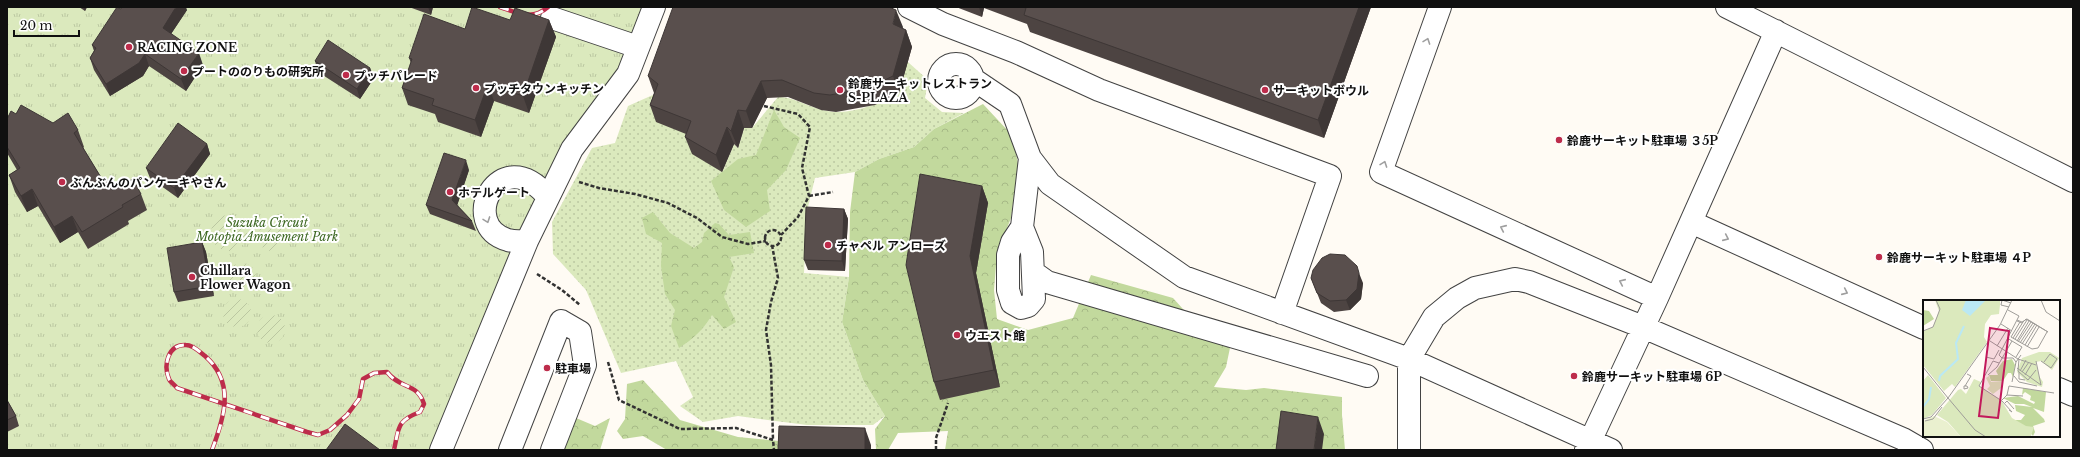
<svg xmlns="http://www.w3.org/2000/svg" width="2080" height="457" viewBox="0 0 2080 457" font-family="'Libre Baskerville','Noto Sans JP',serif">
	<defs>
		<pattern id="grass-dots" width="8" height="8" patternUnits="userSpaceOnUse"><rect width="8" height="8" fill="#dbe9bd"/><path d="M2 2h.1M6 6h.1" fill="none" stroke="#bbc7a1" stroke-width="1.8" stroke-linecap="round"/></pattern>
		<pattern id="forest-crowns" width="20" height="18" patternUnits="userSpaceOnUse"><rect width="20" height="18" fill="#c2d99d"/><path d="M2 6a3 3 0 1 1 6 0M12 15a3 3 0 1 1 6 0" fill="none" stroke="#a6b986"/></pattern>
		<pattern id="park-tufts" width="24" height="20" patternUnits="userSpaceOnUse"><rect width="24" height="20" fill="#dbe9bd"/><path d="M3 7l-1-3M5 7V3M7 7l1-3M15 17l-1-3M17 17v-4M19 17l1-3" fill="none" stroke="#bbc7a1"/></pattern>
		<pattern id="garden-furrows" width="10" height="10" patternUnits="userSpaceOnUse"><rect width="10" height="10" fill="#dbe9bd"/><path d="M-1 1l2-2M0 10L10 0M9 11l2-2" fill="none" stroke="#bbc7a1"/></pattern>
	</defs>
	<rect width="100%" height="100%" fill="#fffbf4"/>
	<path fill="url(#grass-dots)" d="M899 54 928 80 925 98 942 112 964 113 934 129 914 147 879 159 855 172 815 178 807 211 804 273 849 277 842 322 863 380 885 416 873 425H807L738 416 703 422 680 406 693 397 676 361 621 373 586 290 553 254 552 222 592 148 615 143 628 106 655 94 697 138 722 172 734 144 738 148 744 128H752L778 97C793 97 805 105 819 109 846 118 875 105 899 93Z"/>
	<path fill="url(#forest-crowns)" d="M983 104 1010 133 1014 143 1018 164 1011 218 997 253 994 290 997 319 1028 330 1073 318 1091 275 1173 298 1201 329 1231 343 1226 367 1214 387 1246 390 1264 388 1342 397V415L1345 450H945L948 431 898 433 888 450H876L875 429 885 416 863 380 842 322 849 277 850 212 855 172 879 159 914 147 934 129Z
		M774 110 784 127 800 138 786 170 767 190 770 211 746 227 724 210 711 181 738 159 756 155Z
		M653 212 670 233 694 248 702 242 704 233 715 223 719 224 729 235 750 232 754 253 729 257 734 267 724 297 736 322 724 329 712 315C703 330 693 339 679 348L671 326 675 310 665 294 661 266 662 243 646 234 642 218Z
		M643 380 680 420 738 437 779 441 778 450H667L643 436 623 439 617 431 625 419 627 384Z
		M576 418 595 426 610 418 600 450H563Z"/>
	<path fill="url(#park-tufts)" d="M7 7H646L623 65 431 450H7Z"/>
	<path fill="url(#garden-furrows)" d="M211 233a18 18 0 1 1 36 0a18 18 0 1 1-36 0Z
		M258 237a14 14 0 1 1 28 0a14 14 0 1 1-28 0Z
		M228 277a14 14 0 1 1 28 0a14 14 0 1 1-28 0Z
		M223 313a14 14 0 1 1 28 0a14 14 0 1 1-28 0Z
		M257 329a14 14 0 1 1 28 0a14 14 0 1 1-28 0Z"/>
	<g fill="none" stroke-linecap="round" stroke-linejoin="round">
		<g stroke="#434343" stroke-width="24">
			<path id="minor" d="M909 7 943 24 1016 52 1099 90 1330 176 1282 313
				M1440 7 1381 172 1657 298
				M1727 7 2073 181
				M552 18 638 47
				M939 81a17 17 0 1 1 34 0a17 17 0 1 1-34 0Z
				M973 79 1010 104 1030 158 1050 184 1184 277 1409 359 1611 450
				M1691 222 1924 328
				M1022 227 1032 252 1034 299 1028 306 1021 308 1012 303 1008 290V255L1012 242 1022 227 1030 158
				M527 241C521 241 514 242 508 240 457 226 499 139 548 197
				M1033 272 1047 282 1367 376
				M2059 389 2073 395
				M441 450 527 241 572 149 628 74 654 7
				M510 450 561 321 580 332 585 365 552 450
				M1409 450V359L1434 317 1457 298 1475 288 1515 279 1529 282 1643 327 1903 439 1922 450
				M1586 450 1657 298 1776 31"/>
		</g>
		<path stroke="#323232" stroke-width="2.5" stroke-dasharray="4 2" stroke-linecap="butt" d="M764 106 798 114 810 127 802 168 809 196 798 217 781 235
			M579 182 599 188 635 194 668 203 697 218 722 237 748 244 766 241
			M809 196 833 192
			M765 238a8 8 0 1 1 16 0a8 8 0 1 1-16 0Z
			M772 245 778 278 771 302 766 330 771 365 773 440
			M537 274 562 290 580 305
			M608 362 619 400 680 429 736 428 773 440 774 450
			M936 450V438L948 403"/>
		<use href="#minor" stroke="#fff" stroke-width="22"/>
		<g stroke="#bd2c4b" stroke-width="4.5">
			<path id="rail" d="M500 7C518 13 532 21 548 7
				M212 450C224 418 236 383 205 356 200 352 193 345 186 345 168 344 163 365 169 379 170 382 175 385 177 388L307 432 318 435 330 430 347 415 359 399 363 379 374 373 387 372C401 390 417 382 424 404L420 412C396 421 399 428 394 450"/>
		</g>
		<use href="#rail" stroke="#fff" stroke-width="3" stroke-dasharray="9" stroke-linecap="butt"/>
	</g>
	<path fill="#4d4442" d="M79 7H87L85 11Z
		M409 7H433L431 15Z
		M956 7H1371L1324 138 1030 32 1027 24 984 8 982 17Z
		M121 9 187 10 171 34 203 65 186 91 149 66 143 76 110 96 94 70 90 58 94 51 92 45Z
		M510 20H549L556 37 529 113 494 101 481 137 438 122 435 114 408 105 402 88 411 63 409 58 465 29Z
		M903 27 902 28 906 30 912 47 899 93 875 105 836 112 821 110 788 97 767 98 752 128H744L738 148 734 144 722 172 692 154 685 137 686 134 656 122 650 105 654 93 648 76Z
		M315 61 370 68 374 78 360 99 318 72Z
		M16 114 53 123 78 130 84 147 83 148 102 179 112 190 141 194 147 210 128 221 129 224 88 249 78 232 60 243 38 206 27 212 15 192 9 175 17 170 7 153V119Z
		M207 144 210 154 178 198 150 178 146 168Z
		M469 170 457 205 472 221 476 231 430 214 426 205Z
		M982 186 988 203 976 273 1000 387 940 400 934 382Z
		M844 209 848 219 845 271 808 270 804 260Z
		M202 242 206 252 214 296 178 302 174 292Z
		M1311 278 1363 283 1361 299 1350 310 1334 312 1321 303Z
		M7 400 16 416 19 426 7 432Z"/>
	<path fill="#3e3736" d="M83 7H87L85 11Z
		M176 7H186L187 10 167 40 163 28Z
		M428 7H433L431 15Z
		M979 7H984V8L982 17Z
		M1359 7H1371L1324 138 1318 120Z
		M896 10 903 27 899 41 893 24Z
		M549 20 556 37 529 113 523 96Z
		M906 30 912 47 899 93 893 76Z
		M199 53 203 65 186 91 181 79Z
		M145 54 149 66 143 76 110 96 106 84Z
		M370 68 374 78 360 99 357 89Z
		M761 81 767 98 752 128 746 111Z
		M488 84 494 101 481 137 475 120Z
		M738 110 744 128 738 148 731 131Z
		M727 127 734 144 722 172 716 155Z
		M207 144 210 154 178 198 174 188Z
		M466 160 469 170 456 209 452 200Z
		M982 186 988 203 976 273 1000 387 994 370 970 256Z
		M32 189 38 206 27 212 21 196Z
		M844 209 848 219 845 271 842 261Z
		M72 216 78 232 60 243 54 227Z
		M202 242 206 252 214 296 210 286Z
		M1359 273 1363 283 1361 299 1350 310 1346 300Z
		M1318 417 1324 434 1322 450H1314Z
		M865 428 871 445V450H865Z"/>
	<path fill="#594f4d" stroke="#3e3736" d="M117 7 121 9 122 7H176L163 28 199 53 181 79 145 54 139 63 106 84 90 58 96 48 92 45Z
		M472 7 510 20 515 8 549 20 523 96 488 84 475 120 432 105 434 99 402 88 412 59 409 58 424 14 465 29Z
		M673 7H889L896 10 893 24 906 30 893 76 868 88 830 95 814 93 782 80 761 81 746 111 738 110 731 131 727 127 716 155 685 137 691 121 650 105 658 84 648 76Z
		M1022 7H1359L1318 120 1024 15 1026 8Z
		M328 40 370 68 357 89 315 61Z
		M21 105 53 123 68 113 78 130 74 133 102 179 105 177 112 190 133 179 141 194 122 205 123 207 82 232 72 216 54 227 32 189 21 196 9 175 20 168 7 147V119L11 111 16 114Z
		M178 123 207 144 174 188 146 168Z
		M444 153 466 160 452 200 472 221 426 205Z
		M920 174 982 186 970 256 994 370 934 382 906 265Z
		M806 207 844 209 842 261 804 260Z
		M202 242 210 286 174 292 167 248Z
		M1330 254 1345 255 1357 266 1359 273 1357 289 1346 300 1330 301 1317 293 1311 278 1313 270 1322 258Z
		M7 400 16 416 7 420Z
		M1281 411 1318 417 1314 450H1276Z
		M345 424 380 450H326Z
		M779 426 865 428V450H778Z"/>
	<defs><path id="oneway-chevron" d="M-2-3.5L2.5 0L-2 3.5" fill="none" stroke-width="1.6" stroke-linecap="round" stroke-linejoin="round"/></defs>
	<g stroke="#9f9f9f">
		<use href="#oneway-chevron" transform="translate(1427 41) rotate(-70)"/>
		<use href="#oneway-chevron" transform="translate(1384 164) rotate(-70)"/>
		<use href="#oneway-chevron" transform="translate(487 220) rotate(70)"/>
		<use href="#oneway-chevron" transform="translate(1503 228) rotate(-156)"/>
		<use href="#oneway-chevron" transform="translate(1726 238) rotate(24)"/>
		<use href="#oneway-chevron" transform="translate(1622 282) rotate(-156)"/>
		<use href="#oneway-chevron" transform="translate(1845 292) rotate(24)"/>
	</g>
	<g fill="#bd2c4b" stroke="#fff" stroke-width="1.5">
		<circle cx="129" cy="47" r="4"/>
		<circle cx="184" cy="71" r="4"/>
		<circle cx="346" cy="75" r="4"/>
		<circle cx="476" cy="88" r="4"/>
		<circle cx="840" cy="90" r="4"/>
		<circle cx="1265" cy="90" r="4"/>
		<circle cx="1559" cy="140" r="4"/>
		<circle cx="62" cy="182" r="4"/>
		<circle cx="450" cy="192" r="4"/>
		<circle cx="828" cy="245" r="4"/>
		<circle cx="1879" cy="257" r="4"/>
		<circle cx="192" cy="277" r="4"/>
		<circle cx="957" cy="335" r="4"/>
		<circle cx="547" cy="368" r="4"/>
		<circle cx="1574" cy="376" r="4"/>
	</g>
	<g text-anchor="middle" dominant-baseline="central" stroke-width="4" stroke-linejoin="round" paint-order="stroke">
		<g font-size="12" font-weight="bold" fill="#101010" stroke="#fff" text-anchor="start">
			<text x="137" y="47">RACING ZONE</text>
			<text x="192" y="71">プートののりもの研究所</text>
			<text x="354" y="75">プッチパレード</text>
			<text x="848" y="83">鈴鹿サーキットレストラン<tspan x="848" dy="14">S-PLAZA</tspan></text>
			<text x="484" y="88">プッチタウンキッチン</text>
			<text x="1273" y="90">サーキットボウル</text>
			<text x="1567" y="140">鈴鹿サーキット駐車場 ３5P</text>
			<text x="70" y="182">ぶんぶんのパンケーキやさん</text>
			<text x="458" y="192">ホテルゲート</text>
			<text x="836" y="245">チャペル アンローズ</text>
			<text x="1887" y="257">鈴鹿サーキット駐車場 ４P</text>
			<text x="200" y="270">Chillara<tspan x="200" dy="14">Flower Wagon</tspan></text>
			<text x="965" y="335">ウエスト館</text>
			<text x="555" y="368">駐車場</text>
			<text x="1582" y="376">鈴鹿サーキット駐車場 6P</text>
		</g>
		<g font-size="12" font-style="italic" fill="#3c6721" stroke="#fff">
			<text x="267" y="222">Suzuka Circuit<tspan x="267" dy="14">Motopia Amusement Park</tspan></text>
		</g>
	</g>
	<g transform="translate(1923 300)">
		<rect width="137" height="137" fill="#fffbf4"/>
		<path d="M66 76 68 82 79 81 78 88 70 94 64 89 67 86 63 78Z" fill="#dbe9bd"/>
		<path d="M0 10 6 11 11 19 0 26ZM89 59 92 65 90 77 88 73H85L80 81H68L66 75H75L73 71 80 61ZM100 88 123 92 121 112 110 108 121 119 122 122 110 126 112 132 110 136 103 127 88 120H98L102 115 93 111 92 105 109 107 101 104H92L80 98 95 96 111 104 112 102 107 100 108 96 102 92 99 95Z" fill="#c2d99d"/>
		<path d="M12 0H77V5L76 14 68 15 62 24 61 37 64 42 32 87 29 84 21 91 0 65V31L10 27 16 11ZM116 52H127L136 58 129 70 118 61 113 62 116 76 120 82 119 87 104 82 94 72 99 58ZM5 75 23 98 9 115 0 119V81ZM51 79 58 82 56 86 78 100 89 118 103 126 111 127 108 136 38 137 25 122 14 115 35 90 38 89 43 94Z" fill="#dbe9bd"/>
		<path d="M11 116 24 122 38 137H0V121Z" fill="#eaf0cf"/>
		<path d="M43 0H63L47 16 39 10Z" fill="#bae8f4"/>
		<path fill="none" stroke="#bae8f4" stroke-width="2" d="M16 81 17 76 35 59 33 43 41 26M0 107 6 99 8 87"/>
		<path fill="none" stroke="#9f9d99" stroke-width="1" d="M118 0 123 12 137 21M86 7 78 5 79 0 88 3M85 10 96 16 76 55 79 58H90L93 62M94 21 99 23 103 19 125 32 104 19 99 22 94 20M97 22 88 37 109 49 115 48 124 32M78 24 89 31M0 31 10 27 14 17 17 9 13 0M84 38 99 47 93 57M90 38 100 22M92 39 104 20M67 41 95 59 113 65M94 41 106 21M95 42 108 22M97 43 110 23M99 44 112 24M102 45 114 25M74 46 85 28M104 47 116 27M63 57 71 59 76 50M96 59 95 71 105 80 113 70M118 61 128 68 134 59 127 54 121 62M76 63 70 61 56 86 79 101 89 112 86 110M0 67 25 98 8 117 0 119M94 68 118 85 113 61M97 71 103 60M96 72V79L102 80M99 72 106 62M65 75 74 67 89 41M102 75 109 63M91 76 96 82 114 86M89 82 93 62 98 55M41 86H44L45 88 41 89ZM42 86 48 76 44 74M84 95 100 96M25 98 77 25 89 0M25 98 52 130 63 137M79 100 84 95 86 86 131 93M82 103 84 101 91 109M2 121 10 119 19 107"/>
		<path fill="#c2185b" fill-opacity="0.15" stroke="#c2185b" stroke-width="2" d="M67 28 86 31 75 118 56 116Z"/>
		<rect width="137" height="137" fill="none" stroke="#101010" stroke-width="2"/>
	</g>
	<rect width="2080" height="457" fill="none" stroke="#101010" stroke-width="16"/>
	<path d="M14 30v6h65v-6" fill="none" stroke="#101010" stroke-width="2"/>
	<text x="20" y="30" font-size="12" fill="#101010" stroke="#ffffff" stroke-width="3" paint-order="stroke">20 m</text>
</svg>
